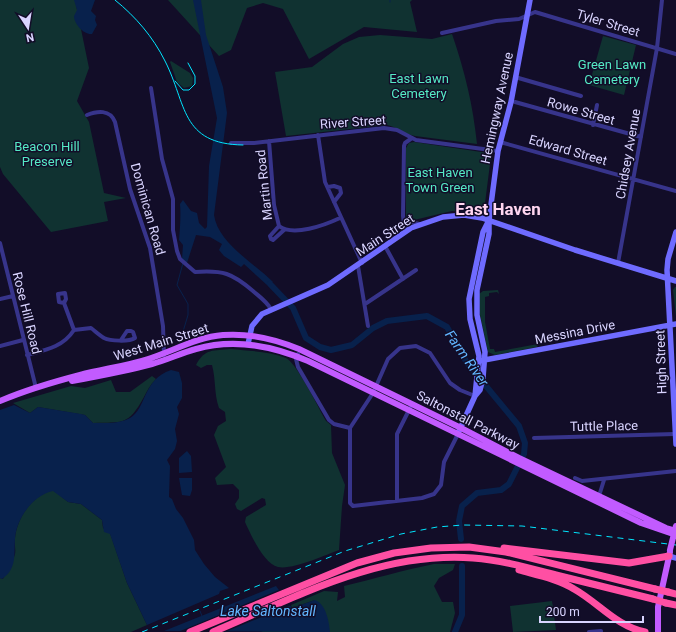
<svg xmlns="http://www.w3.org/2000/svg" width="676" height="632" viewBox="0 0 676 632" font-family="Roboto,sans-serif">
	<rect width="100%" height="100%" fill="#120d28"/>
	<path fill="#103231" d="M0 0H75L89 68 77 101 89 122 104 193 126 198 104 202 108 221 51 232 3 174 0 167Z
		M168 0H412L410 2 417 32 364 27 309 59 283 9 263 3 247 8 231 50 219 56Z
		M452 34C465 72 473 105 477 144L415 136C404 134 397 127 387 125L286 136 275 72 312 67 343 44 359 37 380 35 432 39Z
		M603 36 636 45 624 95 589 85Z
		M171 61 190 73 193 78 192 86 184 88 177 82 170 62Z
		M414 142 488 153 491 156 484 211 480 213 452 211 414 220 406 216V148L409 143Z
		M675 287H676V317L673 290Z
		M498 290 499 294 497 292 489 293V296L485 297V322L490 349H494L495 352 538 344 537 347 495 355 488 352 480 315 479 294 483 291Z
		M231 349C248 351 269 351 286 358 297 363 319 409 326 421L331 425 332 453 345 485 342 506 339 550C325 555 293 570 278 567 264 564 251 535 245 522L246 517 266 505 265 499 262 498 241 511 237 509 235 504 239 498V490L233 484 217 485 215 478 226 467 214 435 218 426 226 421 225 412 219 408C214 394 216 380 212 365H207L201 368 196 365C205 348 213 351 231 349Z
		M152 376 156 379C150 385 147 391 144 397 128 426 123 422 93 423L85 415 38 407 30 413 13 403 71 386 85 388 111 380 116 392H130Z
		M53 490 68 502 81 504 102 520 103 528 110 533 127 583 147 625 131 632H0V578L3 579C6 571 13 562 15 554 16 549 14 543 15 538 17 518 32 495 53 490Z
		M434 564H455L453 570 439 578 434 586 442 602H453L455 613 450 632H261L315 600 292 608 291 605 324 591 338 592 337 601 345 597 344 586C374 579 403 570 434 564Z
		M552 601 556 630 513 632 510 606Z"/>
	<path fill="#08214c" d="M74 0H95L91 11 96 16 95 20 97 25 92 34C84 35 74 24 74 16L77 10Z
		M193 0H201L206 35 223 87 227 113 214 215C218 243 254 263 273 282L267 285 244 264 241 267 224 256 219 250 222 244 210 237 196 235 187 263 182 259 183 245 179 240C180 228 181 215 180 204L183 200 191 211 197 213 199 223 205 229 207 227 209 166 217 118Z
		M171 370 179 372 182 383V398L177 407 179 414 175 429 177 441 175 449 167 460 170 466 169 497 172 499 176 509 183 518 194 540 195 550 204 564 215 577 229 588 220 591 219 594 147 625 127 583 110 534 104 532 102 520 81 504 68 502 53 491C33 495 16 519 15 539 14 554 17 569 2 579L0 578V410L14 405 30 413 38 407 81 414 85 415 93 423C105 423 119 424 130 418 147 408 142 380 171 370Z
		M187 451 191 456 192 472 179 473V458Z
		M179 478H192V490L190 496 182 495Z
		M276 586 292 608 315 600C326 604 329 621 330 632L164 631Z"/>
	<path fill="#120d28" d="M281 589 291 605 225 632H178Z"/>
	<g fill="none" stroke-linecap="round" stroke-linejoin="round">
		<path stroke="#08214c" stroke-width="1" d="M390 2V0
			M182 335 188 315V304L177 285 183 263
			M223 605 224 607
			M200 611 202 616"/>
		<path stroke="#08214c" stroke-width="6" d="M270 284 293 308 306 338 320 347 331 350 352 345 373 328 387 321 427 316 447 327 467 363 519 426 525 443 524 454 509 484 501 490 477 493 462 506 459 521 461 539
			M455 632 462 615V566"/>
		<path stroke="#37348b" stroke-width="4" d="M442 33 496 21 519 19 535 12 676 54
			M515 77 581 96
			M151 88 162 159 173 199V230L177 251 180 259 195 272C223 270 232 273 253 291 260 297 266 301 271 309
			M515 102 641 137
			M87 115C97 111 110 109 115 122L130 189 150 248 163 326 164 355
			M593 125 597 105
			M318 135 325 182 362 263
			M269 141 274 205 279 226
			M500 142 676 191
			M231 143H254L384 128 397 130 416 140 498 151
			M328 187 334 186 340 188 341 193 334 202
			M404 220 419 224
			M284 230 273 240 271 239 270 236 279 226C293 237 325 225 340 218
			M405 232 403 216 404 146 405 143 412 138
			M0 243 36 388
			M385 246 403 279
			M618 263 657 48 662 0
			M358 266 368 326
			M0 299 13 296
			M365 304 416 270
			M74 330 91 328C95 331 99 335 104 338 110 341 129 342 135 338L133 332 131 331H127L121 340
			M0 346 23 340
			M298 354 296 359 298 367 329 420 334 424 350 428
			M27 355C46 350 63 347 74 330L64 303 59 302 58 294 65 293 66 299 64 303
			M350 428V503L353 506 422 498 434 494 441 485 444 462 458 434
			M350 428 373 393 388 359 400 348 416 346 430 353 450 383 460 390 475 396
			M534 438 675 434
			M575 478 582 481 676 471
			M599 496 604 480
			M397 501V434L410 408
			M589 632 601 631"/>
		<path stroke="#6f6bff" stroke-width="5.5" d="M676 232 668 259 667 270 676 444
			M248 344 252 326 262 314 328 285 411 228 443 217 464 215 482 218 575 250 676 281
			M479 361 676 324
			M475 396 479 356 470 319 469 299 483 232 489 220
			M459 431 475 396 480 390 483 378 485 352 477 315V290L489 234V220L498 151 511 102 530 0
			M669 556 676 558"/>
		<path stroke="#c25bff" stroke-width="6" d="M72 381C99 376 126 371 152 364 167 360 181 353 196 349 234 338 273 346 308 361L641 523 676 535
			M0 401C26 390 53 382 80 375 103 369 126 366 148 359 173 351 197 337 223 335 250 333 275 339 299 349L461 428 519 458 666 528 676 531
			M658 632V607L670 552"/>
		<path stroke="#ff4fa3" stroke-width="7" d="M504 548 629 563 669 556
			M519 570C537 575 558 579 574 589 599 603 616 626 645 632
			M668 592 676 594
			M666 603 676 605
			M190 632 357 563 394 553 431 548 469 547 506 552 655 589
			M213 632C296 597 380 551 473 558 501 560 529 568 556 575 589 583 621 591 653 599"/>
		<path stroke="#00e6ff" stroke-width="1" d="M115 0C136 17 153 37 165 61 187 104 180 144 243 145
			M175 81 183 90H189L195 84V76L188 63"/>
		<path stroke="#00e6ff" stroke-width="1" stroke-dasharray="6 5" stroke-linecap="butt" d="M142 632 345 551 401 534 437 527 463 525 522 526 676 545"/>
		<path stroke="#c25bff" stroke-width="6" d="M670 550 676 526"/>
		<path stroke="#ff4fa3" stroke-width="7" d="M655 589 668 592
			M653 599 666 603"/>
	</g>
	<g text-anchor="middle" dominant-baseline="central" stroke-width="3" stroke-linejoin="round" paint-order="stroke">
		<g font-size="13" fill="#d9d4ff" stroke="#120d28">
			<text transform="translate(608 23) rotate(17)">Tyler Street</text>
			<text transform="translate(497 108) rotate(-78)">Hemingway Avenue</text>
			<text transform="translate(581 111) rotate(16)">Rowe Street</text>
			<text transform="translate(353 122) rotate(-4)">River Street</text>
			<text transform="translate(568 150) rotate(16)">Edward Street</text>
			<text transform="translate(628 154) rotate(-80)">Chidsey Avenue</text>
			<text transform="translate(264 185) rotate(-96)">Martin Road</text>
			<text transform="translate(148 209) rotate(74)">Dominican Road</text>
			<text transform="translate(385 235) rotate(-33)">Main Street</text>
			<text transform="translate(27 313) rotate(76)">Rose Hill Road</text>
			<text transform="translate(575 332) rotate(-11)">Messina Drive</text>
			<text transform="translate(161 342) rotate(-17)">West Main Street</text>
			<text transform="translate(661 362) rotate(-92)">High Street</text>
			<text transform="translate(468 420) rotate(27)">Saltonstall Parkway</text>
			<text transform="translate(604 426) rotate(-1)">Tuttle Place</text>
		</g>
		<g font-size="13" fill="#55eac5" stroke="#120d28">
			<text x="612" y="64">Green Lawn<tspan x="612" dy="15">Cemetery</tspan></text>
			<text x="419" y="78">East Lawn<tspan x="419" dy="15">Cemetery</tspan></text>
			<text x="47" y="146">Beacon Hill<tspan x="47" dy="15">Preserve</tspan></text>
			<text x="440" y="172">East Haven<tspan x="440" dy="15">Town Green</tspan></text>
		</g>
		<g font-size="14" font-style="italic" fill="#62b6ff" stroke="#120d28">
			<text transform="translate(467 358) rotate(55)">Farm River</text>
			<text x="268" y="611">Lake Saltonstall</text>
		</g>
		<g font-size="17" font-weight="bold" fill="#ffd6f0" stroke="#120d28">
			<text x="498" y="209">East Haven</text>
		</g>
	</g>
	<g transform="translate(28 28) rotate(168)" stroke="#120d28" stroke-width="3" paint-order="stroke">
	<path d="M0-3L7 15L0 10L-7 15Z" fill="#d9d4ff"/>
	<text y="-6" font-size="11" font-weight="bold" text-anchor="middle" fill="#d9d4ff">N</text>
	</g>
	<path d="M540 616v6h103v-6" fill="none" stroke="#d9d4ff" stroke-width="2"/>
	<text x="546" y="616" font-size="12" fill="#d9d4ff" stroke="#120d28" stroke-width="3" paint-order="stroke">200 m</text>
</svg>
